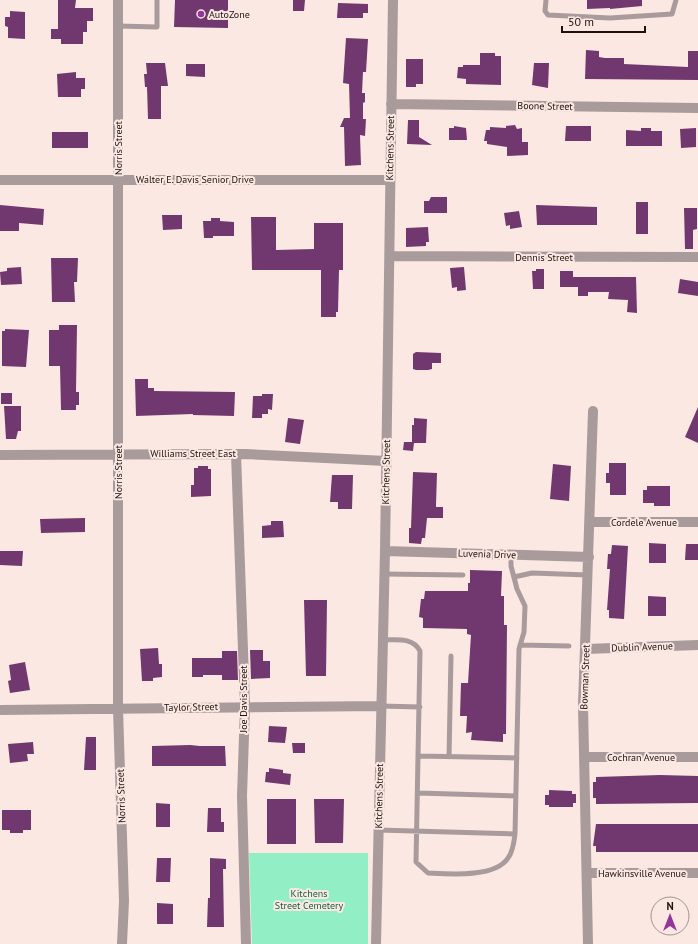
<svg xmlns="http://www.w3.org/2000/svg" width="698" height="944" viewBox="0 0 698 944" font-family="'PT Sans',sans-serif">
	<rect width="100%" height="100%" fill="#fce8e2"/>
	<path fill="#92efc5" d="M249 853H368V944H252Z"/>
	<path fill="#70386f" d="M58 0H76L75 8H93V21H87V32H83V44H61V39H51V29H58Z
		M175 0H228V28L174 27Z
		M293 0H305L304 11H293Z
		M587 0H642V6L610 9V8L587 9Z
		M338 3 368 4V13H363V18H337Z
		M10 11 25 12V39L8 38V27L5 26V17H10Z
		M346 38 368 39 366 72H363L362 93H365V102L363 103V119H366L365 136 360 135 361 165 345 166 344 127H340L344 118H350L349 84 343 83Z
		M586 50 599 51V57L605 58H624V64L688 67V51H698V80L585 79Z
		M480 53H495V56H501V85L466 84V79L457 78 458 67H463V65H480Z
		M406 59H423V84H416V87H406Z
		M146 63H165L168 86H161V119H148L147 87H145L144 74H147Z
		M534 63H549L548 88 532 85Z
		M186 64H205V77L186 76Z
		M76 72V78H85V89H81V97H58L57 74Z
		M408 120H419V137L432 145 407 144Z
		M515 125 517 129 522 128V142H528V155L507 156V147L487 144V141H484L486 130H490V127L506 128V126Z
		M454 126 466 128 467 140H449V128H454Z
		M566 126H591V141H565Z
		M641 128H651V131H662V146H626V130L641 131Z
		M696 128V147L681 148 680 129Z
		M52 132H88V148H52Z
		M431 197H447V213H424V201H429Z
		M636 202H648V234H636Z
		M0 205 44 209 43 225 19 223V231H0Z
		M536 205 597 207V225H537Z
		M684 208H697V229L693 230V249H685Z
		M519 211 522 227 510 229V225L506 226 504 213Z
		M162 215H182V229L163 230Z
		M251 217H276V250L314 249V223H343V270H339L338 312H336V317H321V270H252Z
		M211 218H220V221L234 222V236H213V238H204L203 221H211Z
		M428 227 429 242H426V246L406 247V228Z
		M51 258H78L77 282H74L75 302H52Z
		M21 267 22 284 1 285 0 272 7 271V268Z
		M464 267 466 290 457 291V287L452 288 450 268Z
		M536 269H544V289H533L532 271H536Z
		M560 271H573V277H636L637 313 627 312 628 300 608 299 609 292H588V296H578V287H560Z
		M680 279 698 282V296L678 293Z
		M59 325H77L76 392H79V405H76V410H61L60 366H49V330H59Z
		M5 329 29 330 26 367 2 366V331H5Z
		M416 352 441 353V363H432V369L428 370H416L413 369V354Z
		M135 379H148V388H154V391L235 392 234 416 193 415V414L136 416Z
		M1 393H12V404H1Z
		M262 394H273L272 410 268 409V414H262V418H252L253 396H262Z
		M4 406H21V431H18L16 439H6Z
		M698 407V443L685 437Z
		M288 418 304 420 300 444 285 442Z
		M414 418 427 419 426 443H414L413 451 403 450 404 442H412V425H414Z
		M609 463H626V495H610V483H606V473H609Z
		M553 464 571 466 569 501 550 499Z
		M198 466H208V469H211V496L191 497V485H194V468H198Z
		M413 472 437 473 436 505V507H443V518H427L425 538H422L421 544 409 543V528H411Z
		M332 475H353L352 509H338V502H330Z
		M647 486H670V506H654V503H643V490H647Z
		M85 518V532L41 533 40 519Z
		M271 521H283L284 537 262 538V526L271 525Z
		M649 543 666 544V563H649Z
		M686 544H698V560H685Z
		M612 545 628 546 624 619 609 618V610H607L610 569H607L608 554H611Z
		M0 551H23L22 566 0 565Z
		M470 570 502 571 501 596H504V625H507L506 734H503V742L471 740 472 732 466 733 467 716H460L461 683H468L471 635 467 634V629L423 628V618L419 617 421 599H424L425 591H468V583H470Z
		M648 596 666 597V616H648Z
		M304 600H327L326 676H306Z
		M158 648 159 664H162V677L153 678V681H142L140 649Z
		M250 650H263V661H270V678L251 679Z
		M222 651H237L238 680H222V675H203V677H192V658H222Z
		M25 662 30 690 10 693 8 681 11 680 9 665Z
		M269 726 287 727 285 743 268 742Z
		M86 737H96V770H84Z
		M33 742 34 754H27L28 761 10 763 8 744Z
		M292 743H305V753H293Z
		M190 745 200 746H225L226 766H152V746Z
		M269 768 283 770V773L291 774 290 785 265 782 266 772H269Z
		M660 775 698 776V803L596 804V798H593V782H596V777Z
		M549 790 572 791V794H576V803H573V807H549V805H545V795H549Z
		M267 799H296V844H267Z
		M314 799H344L343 843H315Z
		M156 803 170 804V827H156Z
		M208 808H221V822H224V832H207Z
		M2 810H31V830H23V833H10V830H2Z
		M596 824H698V852H596V846H593Z
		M157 858H171L170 882H156Z
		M210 858 226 859V869H223L224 927H207L208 898H210Z
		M157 903 173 904V924H157Z"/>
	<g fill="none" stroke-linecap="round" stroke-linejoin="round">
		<path stroke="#a99a9c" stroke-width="5" d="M546 0 545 11 548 15 610 18 672 14 676 0
			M118 26 157 27V0
			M384 574 463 575
			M514 577 532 573 588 575
			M383 640C397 640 413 637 420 651L416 862 428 873C449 874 495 878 508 858 513 852 514 842 515 834
			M520 645 569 646
			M381 706 420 707
			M419 756 517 758
			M449 757 451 656
			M418 793 516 796
			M378 830 515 834 519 649 524 632 525 606 517 589 511 566V555"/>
		<path stroke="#a99a9c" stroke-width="10" d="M118 0V708L124 901 122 944
			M391 104 698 108
			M0 180H390
			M390 256 698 257
			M236 454 245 706 242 796 246 944
			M0 455 245 454 386 461
			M590 522H698
			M385 551 589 557
			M586 649 698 645
			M0 710 381 706
			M585 757H698
			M587 873H698
			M376 944 385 551 393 0
			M588 944 583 705 593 411"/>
	</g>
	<circle fill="#95349c" stroke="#fce8e2" stroke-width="1.5" cx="201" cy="14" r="4"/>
	<g text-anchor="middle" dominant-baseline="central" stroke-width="4" stroke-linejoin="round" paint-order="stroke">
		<g font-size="10" fill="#1c120e" stroke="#fce8e2" text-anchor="start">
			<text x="209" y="14">AutoZone</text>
		</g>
		<g font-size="10" fill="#1c120e" stroke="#fce8e2">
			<text transform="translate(545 106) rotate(1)">Boone Street</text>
			<text transform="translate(118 148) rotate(-90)">Norris Street</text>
			<text transform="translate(390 148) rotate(-89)">Kitchens Street</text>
			<text x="195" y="179">Walter E. Davis Senior Drive</text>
			<text x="544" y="257">Dennis Street</text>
			<text x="193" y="453">Williams Street East</text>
			<text transform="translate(118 472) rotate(-90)">Norris Street</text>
			<text transform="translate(386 472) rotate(-89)">Kitchens Street</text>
			<text x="644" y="522">Cordele Avenue</text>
			<text transform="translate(487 554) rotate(2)">Luvenia Drive</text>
			<text transform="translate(642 647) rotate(-2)">Dublin Avenue</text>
			<text transform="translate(585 677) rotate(-88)">Bowman Street</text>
			<text transform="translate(243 699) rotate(-90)">Joe Davis Street</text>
			<text transform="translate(191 707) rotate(-1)">Taylor Street</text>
			<text x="641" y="757">Cochran Avenue</text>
			<text transform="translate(121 796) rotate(-92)">Norris Street</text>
			<text transform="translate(379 796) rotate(-89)">Kitchens Street</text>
			<text x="642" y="873">Hawkinsville Avenue</text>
		</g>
		<g font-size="10" fill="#156044" stroke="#fce8e2">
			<text x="309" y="893">Kitchens<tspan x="309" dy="12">Street Cemetery</tspan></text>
		</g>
	</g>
	<g transform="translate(670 916)"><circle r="19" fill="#fce8e2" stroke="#a2928d"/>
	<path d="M0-3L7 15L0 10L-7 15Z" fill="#95349c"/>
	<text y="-6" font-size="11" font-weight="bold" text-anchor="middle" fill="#1c120e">N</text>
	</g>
	<path d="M562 26v6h83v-6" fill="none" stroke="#1c120e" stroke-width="2"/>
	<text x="568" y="26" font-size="12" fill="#1c120e" stroke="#fce8e2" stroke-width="3" paint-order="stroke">50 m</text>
</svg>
